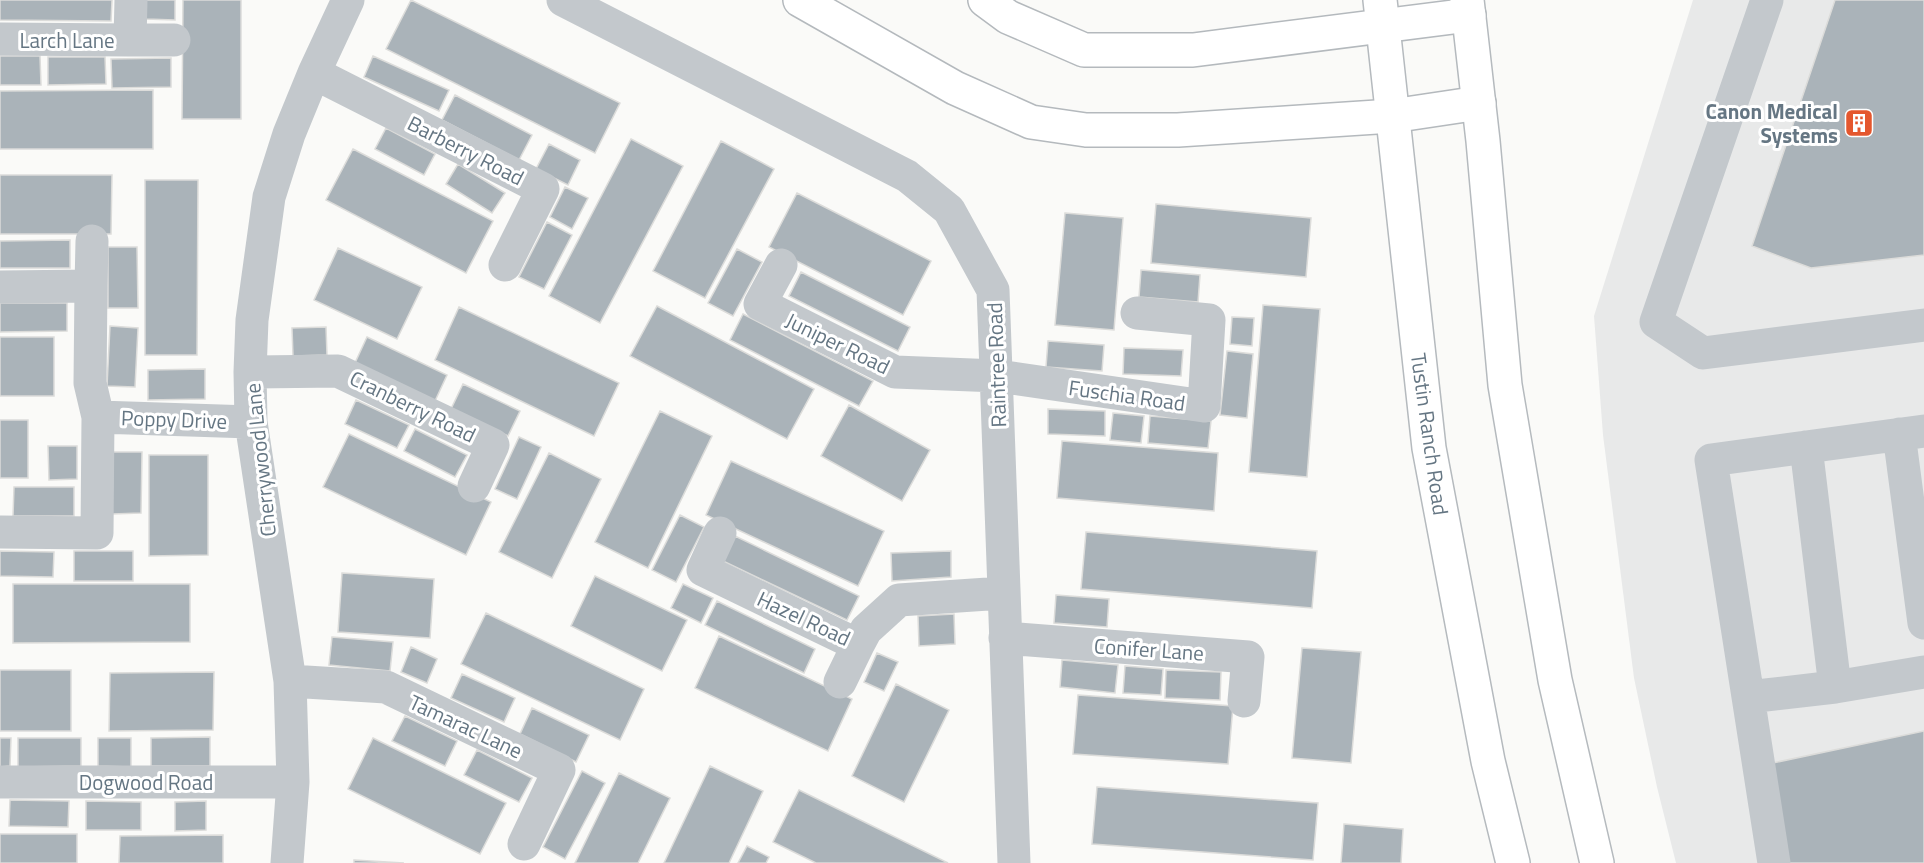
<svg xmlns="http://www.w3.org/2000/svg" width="1924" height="863" viewBox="0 0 1924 863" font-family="'Titillium Web',sans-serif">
	<rect width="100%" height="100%" fill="#fafaf8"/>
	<path fill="#e8e9e9" d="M1693 0H1924V863H1676L1657 787 1634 678 1603 435 1594 316Z"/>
	<path fill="#aab3b9" stroke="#dcdcda" stroke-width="1.5" d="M0 0H112L111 21 0 20Z
		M146 0H175V20L146 19Z
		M183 0H241V119H182Z
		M411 0 620 103 595 153 386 49Z
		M1835 0H1924V255L1811 268 1752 246Z
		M0 56H40L41 85H0Z
		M373 56 449 90 439 111 364 77Z
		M48 57H105L106 84 48 85Z
		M171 58V87L112 88 111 59Z
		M153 90V149H0V91Z
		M455 95 532 135 519 160 442 120Z
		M386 128 435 154 424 175 375 149Z
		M631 139 683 166 600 323 549 296Z
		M721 141 774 169 705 298 653 271Z
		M549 144 580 160 568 185 536 169Z
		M353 149 493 221 466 273 326 200Z
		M458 164 505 193 492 213 446 184Z
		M0 175H112L111 234H0Z
		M145 180H198L197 355H145Z
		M565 187 588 198 572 229 550 217Z
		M797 193 931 261 903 315 769 247Z
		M1156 204 1311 218 1306 277 1151 263Z
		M1065 213 1123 218 1114 330 1055 325Z
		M547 222 572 235 544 289 519 277Z
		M70 240V268H0V241Z
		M108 247H137L138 308H108Z
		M338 248 422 287 397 339 314 300Z
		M737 249 762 262 733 316 708 303Z
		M1141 270 1200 275 1198 302 1139 297Z
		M801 272 910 327 898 351 789 296Z
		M0 303H67V331L0 332Z
		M1263 305 1320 309 1307 477 1249 472Z
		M657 306 814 389 787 439 630 356Z
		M459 307 619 383 594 436 435 360Z
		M743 314 873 381 859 406 730 340Z
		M1232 317 1254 318 1252 346 1230 344Z
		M110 326 138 328 135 387 107 386Z
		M326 327 327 355 293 356 292 328Z
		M0 337H54V396H0Z
		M367 337 447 375 435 401 355 363Z
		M1048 341 1104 345 1102 371 1046 367Z
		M1124 348 1183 350 1181 376 1123 374Z
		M1227 351 1253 354 1247 418 1220 415Z
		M205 369V399L148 400V370Z
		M463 384 520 411 508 436 451 409Z
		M356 400 409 425 397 448 345 424Z
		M849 405 930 450 902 501 821 456Z
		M1048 409 1105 411V436L1048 434Z
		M660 411 712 436 648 568 595 542Z
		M1113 413 1144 416 1141 443 1110 440Z
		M1150 416 1211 421 1208 448 1148 443Z
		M0 420H28V478H0Z
		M415 429 467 455 455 477 404 451Z
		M349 434 491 502 466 555 323 487Z
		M519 437 541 447 517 499 495 489Z
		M1062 441 1218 453 1214 511 1057 498Z
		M48 446H77V479L49 480Z
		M113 452H142L141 513 112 514Z
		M549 453 601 479 552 578 499 552Z
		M149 455H208V555L149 556Z
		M731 461 884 531 858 586 706 515Z
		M14 487H74V516H13Z
		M680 515 704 527 676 582 652 570Z
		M1086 532 1317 551 1312 608 1081 589Z
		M735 536 859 596 847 620 723 561Z
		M0 551 54 552 53 577 0 576Z
		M74 551H133V581H74Z
		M951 551V577L892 581 891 553Z
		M342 573 434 579 430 638 338 632Z
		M595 576 687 620 662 671 571 626Z
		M13 584H190V642L13 643Z
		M683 584 713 598 701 623 671 608Z
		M1056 595 1109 599 1107 627 1054 623Z
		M717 601 815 649 804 673 705 625Z
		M486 613 644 689 620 740 461 664Z
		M954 614 955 644 919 646 918 616Z
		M719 636 852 699 828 751 695 688Z
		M332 637 393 642 390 671 329 665Z
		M411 647 437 659 427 683 401 672Z
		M1302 648 1361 652 1351 763 1292 758Z
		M877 653 898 662 884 691 864 682Z
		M1062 660 1118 665 1115 693 1060 687Z
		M1125 666 1163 669 1161 695 1123 693Z
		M0 670H71V731H0Z
		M1166 670 1221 672 1220 700 1165 698Z
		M214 672 213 730 109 731 110 673Z
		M462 674 515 698 504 722 451 698Z
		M896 684 949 710 904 802 852 776Z
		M1078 695 1233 706 1228 764 1073 754Z
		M532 708 589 735 576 762 520 734Z
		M405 716 457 741 445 766 392 741Z
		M1924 731V863H1789L1768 764Z
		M210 737V766H151V738Z
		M0 738H11L10 766 0 767Z
		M18 738H81V766L18 767Z
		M98 738H131V767L98 766Z
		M373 738 506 803 480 854 348 789Z
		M477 750 532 778 519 802 464 775Z
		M710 766 763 791 729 863H664Z
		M582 771 605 783 565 859 543 847Z
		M619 773 670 798 638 863H575Z
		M1097 787 1318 803 1313 860 1092 844Z
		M799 790 948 863H816L773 842Z
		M10 800 69 801 68 827 9 826Z
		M86 801 141 802V830H86Z
		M206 801V830L175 831V802Z
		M1344 824 1403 829 1401 863H1341Z
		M0 834H77V863H0Z
		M223 835V863H119L120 836Z
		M747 846 769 857 766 863H738Z
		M354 860 404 863H354Z"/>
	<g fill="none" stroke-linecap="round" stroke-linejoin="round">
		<g stroke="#b5babe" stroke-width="36">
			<path id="major" d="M1380 0 1429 448 1488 761 1513 863
				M1467 0 1483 141 1505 385 1555 680 1597 863"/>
		</g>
		<g stroke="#b4b9bd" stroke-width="36">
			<path id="highway" d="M800 0 955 88 1031 122 1086 130H1178L1392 116 1479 103
				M985 0 1008 17 1084 50H1193L1469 15"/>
		</g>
		<path stroke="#c3c8cc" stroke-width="33" d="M563 0 907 176 949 210 993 290 1014 863
			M1767 0 1656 322 1703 353 1924 325
			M0 39 130 40 131 0
			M130 40H174
			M314 73 543 189 505 265
			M781 265 760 304 895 372 998 376 1204 406 1209 320 1137 313
			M91 286 92 241
			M0 287 91 286 90 383 98 417 97 533 0 532
			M250 372 338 371 493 445 474 486
			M98 417 251 422
			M1899 434 1924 623
			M1806 447 1835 687
			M720 533 703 570 858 645 866 630 899 600 1003 593
			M1005 638 1248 657 1244 701
			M290 681 386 687 559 770 524 844
			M840 682 858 645
			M1748 697 1835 687 1924 672
			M0 782H293
			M287 863 293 782 290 681 251 422 250 372 252 320 269 197 289 134 314 73 348 0
			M1774 863 1711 460 1924 431"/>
		<use href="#major" stroke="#fff" stroke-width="33"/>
		<use href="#highway" stroke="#fff" stroke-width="33"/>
	</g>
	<defs>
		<g id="building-square" transform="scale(1.5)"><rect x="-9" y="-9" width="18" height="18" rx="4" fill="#e4572e" stroke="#fff"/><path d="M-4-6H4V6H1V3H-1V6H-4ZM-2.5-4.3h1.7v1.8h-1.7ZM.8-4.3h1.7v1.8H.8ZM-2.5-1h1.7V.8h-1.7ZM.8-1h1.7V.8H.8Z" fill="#fff"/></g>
	</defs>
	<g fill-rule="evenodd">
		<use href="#building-square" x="1859" y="123"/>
	</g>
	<g text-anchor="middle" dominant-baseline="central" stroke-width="6" stroke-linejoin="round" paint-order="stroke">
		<g font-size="21" fill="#657683" stroke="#fff">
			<text x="67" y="40">Larch Lane</text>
			<text transform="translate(466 150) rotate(27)">Barberry Road</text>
			<text transform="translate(838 343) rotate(26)">Juniper Road</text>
			<text transform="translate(996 365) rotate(-92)">Raintree Road</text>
			<text transform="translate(1127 395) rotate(8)">Fuschia Road</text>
			<text transform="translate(413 406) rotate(26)">Cranberry Road</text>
			<text transform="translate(174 419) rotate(2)">Poppy Drive</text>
			<text transform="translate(1430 434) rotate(82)">Tustin Ranch Road</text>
			<text transform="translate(260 460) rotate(-96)">Cherrywood Lane</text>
			<text transform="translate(804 618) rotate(25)">Hazel Road</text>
			<text transform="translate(1149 649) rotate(4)">Conifer Lane</text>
			<text transform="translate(466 726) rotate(25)">Tamarac Lane</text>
			<text x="146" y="782">Dogwood Road</text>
		</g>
		<g font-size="21" font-weight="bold" fill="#657683" stroke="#fff" text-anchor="end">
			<text x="1838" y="111">Canon Medical<tspan x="1838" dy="24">Systems</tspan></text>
		</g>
	</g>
</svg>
